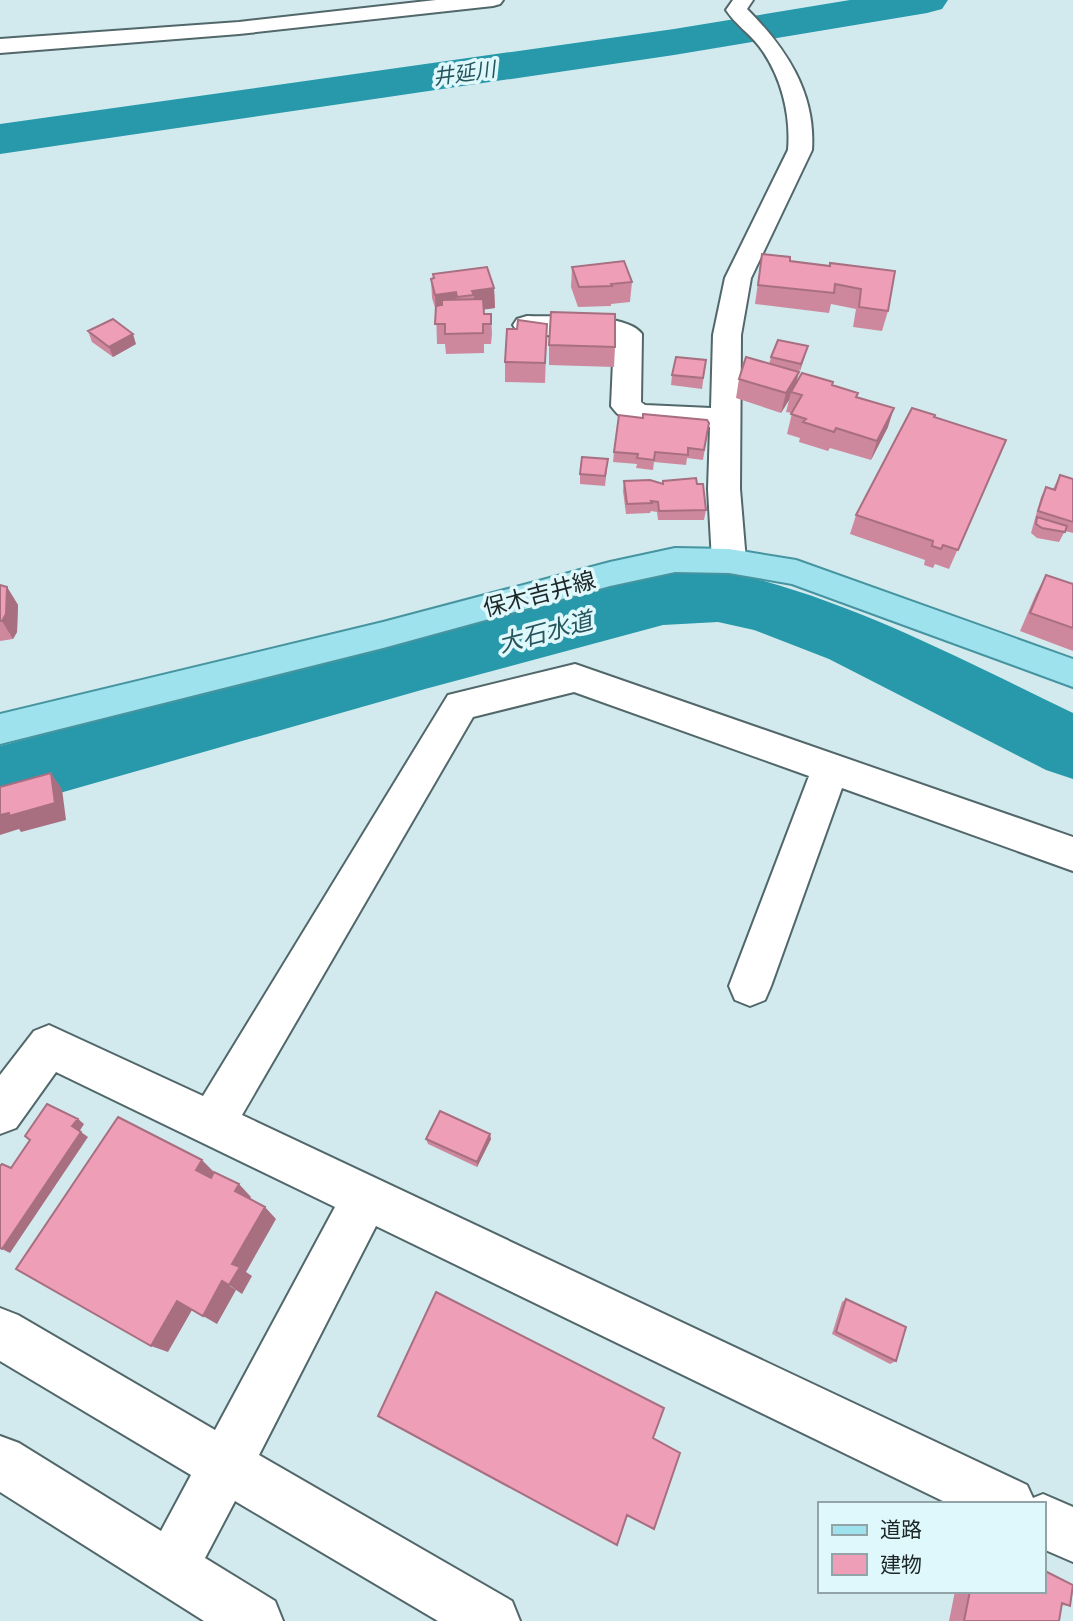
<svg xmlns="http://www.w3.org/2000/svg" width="1073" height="1621" viewBox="0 0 1073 1621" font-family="'Exo 2','Noto Sans JP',sans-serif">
	<rect width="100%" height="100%" fill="#d2eaee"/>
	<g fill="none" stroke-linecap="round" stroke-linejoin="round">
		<path fill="#2799aa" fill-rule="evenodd" d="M850 0H948L942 9 927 13 674 55 0 154V124L674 29Z
			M718 570C844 596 958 658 1073 713V779L1046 770 829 659 754 630 718 622 663 625 425 689 0 810V746L663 573Z"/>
		<g stroke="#52676a" stroke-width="4">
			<path id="minor" d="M436 0H503L500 4 493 6 239 34 0 53V39L239 22Z
				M733 0H753L747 9C786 48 816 93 812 150L751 278 741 335 740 489 746 561 741 569 729 573 717 569 712 561 708 489 710 427 638 425C626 422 618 416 611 406L614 339 527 334 517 331 513 325 517 319 527 316C553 317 627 312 642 334L641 402 645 405 711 408 713 335 725 278 788 150C791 114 781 75 759 46 749 33 735 24 726 10Z
				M575 664 1073 837V871L842 788 771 986 765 1000 750 1006 735 1000 729 986 809 776 574 692 473 717 242 1115 1027 1485 1033 1498 1043 1494 1073 1507V1562L1043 1549V1504H949L376 1226 259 1455 512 1601 520 1621H438L235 1501 205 1558 275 1601 283 1621H204L0 1492V1436L19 1443 161 1531 191 1475 0 1361V1308L18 1315 215 1430 335 1207 56 1072 16 1128 0 1134V1075L34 1031 49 1025 203 1096 448 695Z"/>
		</g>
		<g stroke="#4694a0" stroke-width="4">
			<path id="major" d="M675 548 729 549 796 560 1073 659V687L792 584 729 573 675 572 610 586 383 648 0 744V714L383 622 610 562Z"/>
		</g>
		<use href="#minor" fill="#fff" fill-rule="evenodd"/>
		<use href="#major" fill="#9de2ec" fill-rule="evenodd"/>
	</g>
	<path fill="#cd889d" d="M762 254 790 261 829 266 830 263 888 311 882 331 853 327 856 309 831 304 829 313 755 304Z
		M572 267 632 282 630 302 611 304V306L578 307 571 287Z
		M433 274 494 288 495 308 484 309V314H491L492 334 491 344H484V353L446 354 445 344H437L436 311 432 298 431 279 434 278Z
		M547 324 545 383 505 382V362L517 329Z
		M88 331 136 344 113 357 92 342Z
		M549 345 615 347 614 367 549 365Z
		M805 356 798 374 796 383 832 385 858 393 857 397 888 427 871 460 830 448 828 451 799 442 800 438 787 434 792 413 786 412 789 400 781 413 736 398 739 379 769 364 771 357Z
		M706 360 702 389 671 385 672 375Z
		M934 417 1006 440 949 569 935 564 933 568 924 565 925 560 850 534 856 515Z
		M709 423 703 460 687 458 686 465 654 462 653 470 636 468 637 464 613 462 614 452Z
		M607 469 605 486 580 484V474Z
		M1060 475 1073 479V533L1065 531 1059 542 1037 538 1031 533 1041 497 1046 487 1053 489Z
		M624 481 663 484H697L706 510 704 520H658L657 512 651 511 650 513 626 514 623 491Z
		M1046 575 1072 584 1073 582V651L1020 631 1036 594Z
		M0 585 7 587 18 605 17 632 13 639 0 641Z
		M426 1139H491L477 1167 428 1144Z
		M846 1299 896 1361 890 1364 832 1334 842 1302Z
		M955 1591H1043L1070 1606 1062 1605 1059 1621H949Z"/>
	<path fill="#a76f80" d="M494 288 495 308 475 311 474 295 472 291Z
		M456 292 457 312 436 315 435 295Z
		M133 334 136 344 113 357 109 347Z
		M808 346 805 356 799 374 801 364Z
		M799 372 794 391 791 392 789 400 781 413 786 393Z
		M894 408 888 427 871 460 877 441Z
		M7 587 18 605 17 632 13 639 2 621Z
		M51 773 62 789 66 820 21 832 19 829 0 835V815Z
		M78 1119 84 1124 79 1132 72 1126Z
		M81 1132 88 1137 10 1253 2 1249Z
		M490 1134 491 1139 477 1167V1162Z
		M202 1160 215 1173 209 1183 196 1170Z
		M239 1184 251 1197 247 1203 235 1191Z
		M265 1207 276 1219 246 1272 252 1276 242 1294 229 1285 232 1264Z
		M222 1281 236 1290 217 1324 203 1316Z
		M177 1301 192 1310 168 1352 151 1346Z"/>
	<path fill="#ee9eb7" stroke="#a76f80" stroke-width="2" d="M762 254 790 257V261L830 266V263L895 271 888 311 859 307 861 289 835 284 834 293 758 285Z
		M624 261 632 282 611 284 612 286 579 287 572 267Z
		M487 267 494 288 472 291 474 295 457 297 456 292 435 295 431 279 434 278 433 274Z
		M483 299 484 314H491V324H483V333L445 334V324H435L436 306 442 305V300Z
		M551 312 615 314V347L549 345Z
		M113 319 133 334 109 347 88 331Z
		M518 320 547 324 545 363 505 362 507 329H517Z
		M778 340 808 346 801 364 771 357Z
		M676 357 706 360 703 378 672 375Z
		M746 357 799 372 786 393 739 379Z
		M802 373 833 382 832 385 858 393 856 397 894 408 877 441 836 428 834 432 803 422 806 419 791 414 802 395 791 392Z
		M912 408 935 415 934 417 1006 440 958 550 943 545 941 549 932 546 933 541 856 515Z
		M643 414 707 420 709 423 704 450 688 448V455L655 452 654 460 637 458 638 454 614 452 619 415 643 418Z
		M582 457 608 459 605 476 580 474Z
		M1060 475 1073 479V522L1038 511 1046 487 1055 490Z
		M696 478 697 484H703L706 510 659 511 658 502 651 501 652 503 627 504 624 481 650 480 663 484V481Z
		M1037 517 1067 526 1065 532 1042 528 1036 524Z
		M1046 575 1073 584V628L1030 613Z
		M0 585 7 587 6 614 2 621H0Z
		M51 773 55 803 9 816V813L0 815V787Z
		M47 1104 78 1119 72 1126 81 1132 2 1249 0 1248V1166L2 1164 11 1168 30 1140 25 1136Z
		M440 1111 490 1134 477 1162 426 1139Z
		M118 1117 202 1160 196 1170 211 1178 214 1172 239 1184 235 1191 265 1207 232 1264 240 1267 229 1285 222 1281 203 1316 177 1301 151 1346 16 1269Z
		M436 1292 664 1408 653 1438 680 1453 654 1529 627 1515 617 1545 378 1416Z
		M846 1299 906 1327 896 1361 836 1332Z
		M1043 1570 1073 1585 1070 1606 1062 1603 1059 1621H964L970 1591H1043Z"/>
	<g text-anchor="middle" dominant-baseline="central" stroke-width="7" stroke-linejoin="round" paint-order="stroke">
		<g font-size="21" font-style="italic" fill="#27555d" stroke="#dff8fc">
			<text transform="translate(464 72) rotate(-8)">井延川</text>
		</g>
		<g font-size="23" fill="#1e2728" stroke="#dff8fc">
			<text transform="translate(539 593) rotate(-15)">保木吉井線</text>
		</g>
		<g font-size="24" font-style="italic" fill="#27555d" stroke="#dff8fc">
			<text transform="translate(545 631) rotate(-15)">大石水道</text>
		</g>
	</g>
	<rect x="818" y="1502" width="228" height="91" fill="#dff8fc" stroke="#92a4a7" stroke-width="2"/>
	<rect x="832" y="1525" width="35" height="10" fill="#9de2ec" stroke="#92a4a7" stroke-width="2"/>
	<text x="880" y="1537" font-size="21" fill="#1e2728">道路</text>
	<rect x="832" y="1554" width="35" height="21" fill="#ee9eb7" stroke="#92a4a7" stroke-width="2"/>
	<text x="880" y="1572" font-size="21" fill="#1e2728">建物</text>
</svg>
